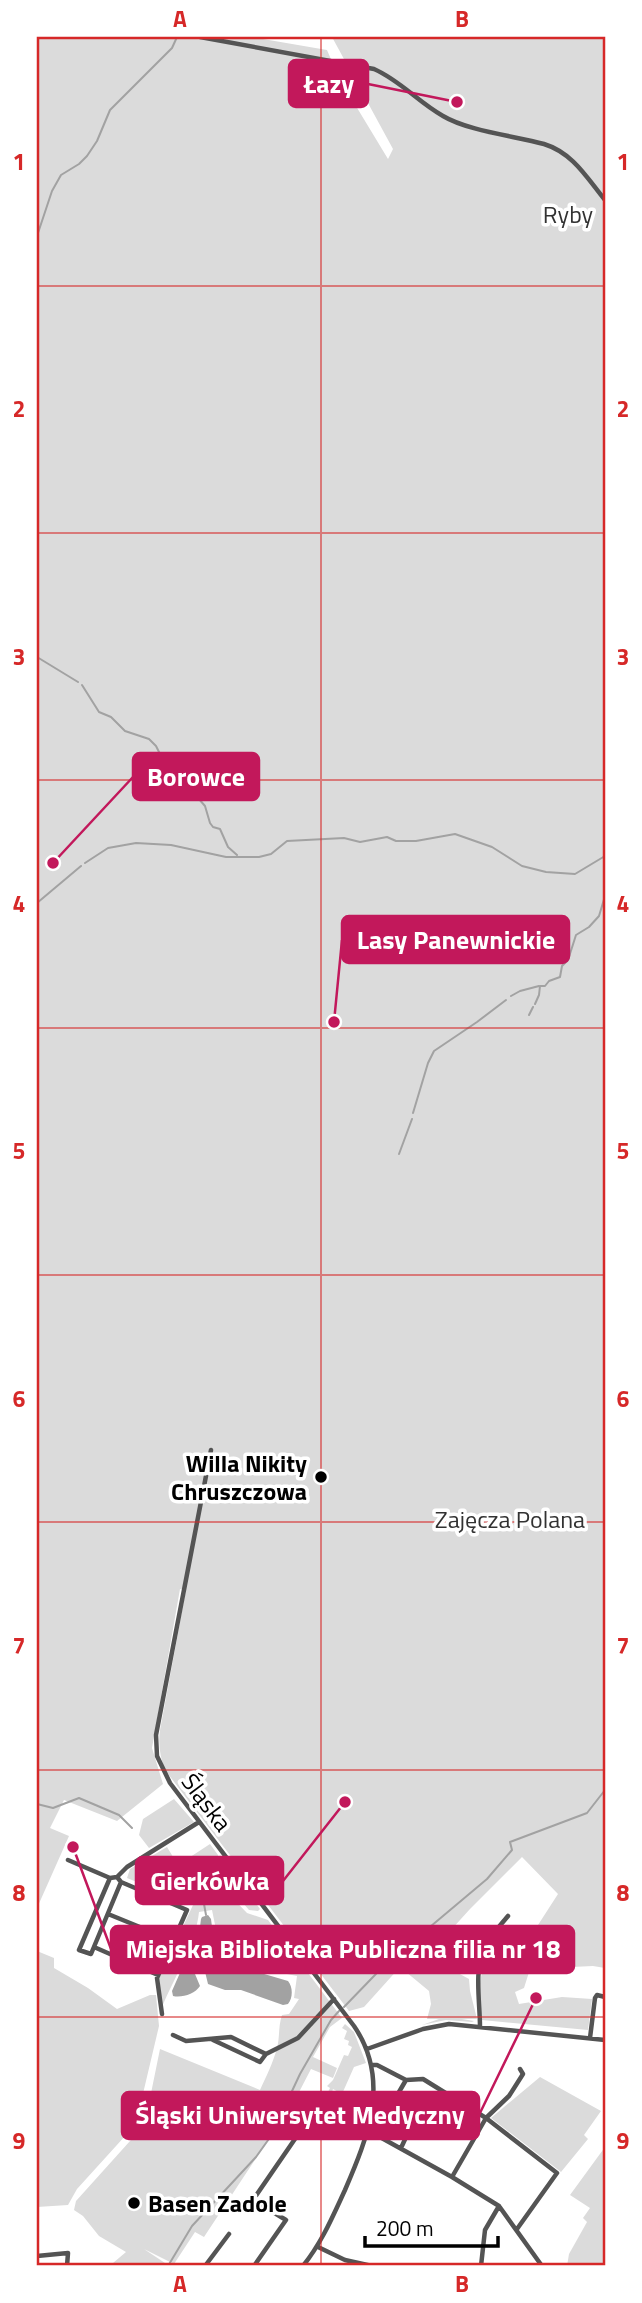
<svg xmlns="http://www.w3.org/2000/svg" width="642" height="2303" viewBox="0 0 642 2303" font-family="'Titillium Web',sans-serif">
	<rect width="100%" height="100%" fill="#fff"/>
	<path fill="#dbdbdb" d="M37 37H263V39L327 50 339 78 388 159 393 149 332 37H605V1968L593 1966 530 1969 524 1988 515 1992 519 2004 562 1997 592 1999 588 2030 482 2020 478 1990 484 1964 498 1960 512 1962 533 1944 539 1946 546 1934 538 1925 558 1894 522 1857 470 1909 431 1952 436 1961 469 1979 470 1991 477 2019H462L474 2021 472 2022 446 2020 422 2025 439 2019H427L431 2004 429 1991 400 1967 364 2007 349 2011 165 1770C160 1757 158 1744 160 1730L186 1590 180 1589 152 1748 163 1784 117 1821 64 1800 50 1828 69 1836 37 1908Z
		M174 1799 194 1822 149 1848 139 1835 143 1819Z
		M210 1844 218 1855 215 1874 220 1885 247 1913 268 1920 342 2018 330 2027 313 2057 337 2068 333 2078 311 2069 297 2096 204 2237 195 2232 174 2264 144 2249 168 2265 166 2266H106L113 2263 126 2252 99 2236 83 2216 74 2210 76 2201 139 2131 148 2108 160 2049 260 2090C266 2077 273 2063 277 2048 280 2037 278 2027 282 2015L289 2014 299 1999 294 1998 297 1976 241 1965H230L222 1959 212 1910 199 1912C196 1943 174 1978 162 2007L159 1978 193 1905 127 1878 130 1869 167 1847 178 1865Z
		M229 1867 260 1909 258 1911 249 1910 222 1879 221 1874Z
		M37 1951 54 1958V1968L88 1988 117 2009 150 1995H156L159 2026 137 2119 126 2135 77 2189 68 2205 37 2207Z
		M345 2024 354 2032 366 2063 354 2067 342 2094 333 2089 332 2092 334 2093 332 2099 326 2096 330 2088 327 2086 333 2080 344 2055 348 2056 352 2047 348 2045 349 2041 344 2039 347 2031 342 2028Z
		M540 2077 601 2111 584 2135 588 2139 561 2172 491 2118Z
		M605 2147V2266H567L569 2254 587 2222 583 2218 590 2208 570 2195Z"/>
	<path fill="#a2a2a2" d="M208 1915 211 1919 216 1958 222 1966 251 1970 288 1981C293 1987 293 1998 288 2004L283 2005 241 1990H225L208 1984 198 1943 201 1919 202 1917Z
		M186 1965 195 1974 200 1986C195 1994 182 1998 173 1996L172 1991 183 1966Z"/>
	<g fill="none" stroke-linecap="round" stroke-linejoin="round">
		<path stroke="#a2a2a2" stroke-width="2" d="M37 236 52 191 61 175 79 164 87 156 97 141 110 110 172 48 177 37
			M37 657 78 682
			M82 685 99 712 111 717 125 731 149 739 156 746 160 754 164 756 166 763 175 773 186 780 192 791 205 806 210 823 213 827 220 829 228 847 237 855
			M85 863 108 848 136 843 171 845 226 857H259L271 854 287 841 344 838 360 842 387 837 396 841H416L455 834 492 847 522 866 546 872 575 874 605 856
			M37 903 81 866
			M511 996 520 991 539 986
			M535 1004 539 995 540 986H545L549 981 560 977 562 966 568 960 576 935 589 927 599 916 605 896
			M529 1015 533 1007
			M413 1113 428 1063 434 1051 477 1022 506 1000
			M399 1154 412 1119
			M37 1804 53 1808 79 1798 119 1815 132 1828
			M204 1904 206 1915
			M344 2007 403 1946 418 1937 487 1879 512 1850 510 1842 587 1813 605 1790
			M168 2266 192 2226 256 2157 271 2136 300 2074 331 2020 339 2011"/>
		<path stroke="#545454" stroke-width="4.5" d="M200 37 374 69C401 81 418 102 443 116 468 131 515 136 544 144 573 153 587 178 605 200
			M211 1450 156 1735 157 1756 170 1783 354 2026C391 2080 368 2137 345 2190 332 2218 322 2242 303 2266
			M68 1860 110 1878 117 1877 127 1867 199 1822
			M117 1877 121 1882 187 1910 157 1978 162 2014
			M110 1878 79 1950 91 1954 121 1882
			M108 1914 157 1934
			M94 1947 158 1975
			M480 2027C480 2003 474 1970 484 1948 489 1936 500 1926 508 1916
			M173 2035 186 2041 231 2037 266 2054 298 2038 334 1999
			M590 2038 595 1998 597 1995 605 1997
			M213 2040 260 2062 266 2054
			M367 2049 423 2029 449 2024 605 2040
			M371 2065H377L406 2080 423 2079 486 2118 557 2173 517 2229
			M406 2130 397 2123 410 2098
			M369 2131 452 2177 499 2206 542 2266
			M401 2148 407 2135V2128L419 2103 399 2092 406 2080
			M452 2177 486 2118 509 2096 523 2074 520 2069
			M318 2247 345 2260 372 2266
			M37 2256 68 2253 67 2266
			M205 2266 229 2234
			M254 2266 286 2220 253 2200 297 2136
			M481 2266 485 2230 499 2206"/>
	</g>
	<path fill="none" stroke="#d62828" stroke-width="2" stroke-opacity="0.55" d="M321 37V2266M37 286H605M37 533H605M37 780H605M37 1028H605M37 1275H605M37 1522H605M37 1770H605M37 2017H605"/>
	<g fill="#000" stroke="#fff" stroke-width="2.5">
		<circle cx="321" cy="1477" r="7"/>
		<circle cx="134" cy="2203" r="7"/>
	</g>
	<g text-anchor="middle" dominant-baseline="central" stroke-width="7" stroke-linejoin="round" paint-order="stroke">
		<g font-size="24" fill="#323232" stroke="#fff">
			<text x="568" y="214">Ryby</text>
			<text x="510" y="1519">Zajęcza Polana</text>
		</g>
		<g font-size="24" font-weight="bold" fill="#000" stroke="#fff" text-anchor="end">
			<text x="307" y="1463">Willa Nikity<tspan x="307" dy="28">Chruszczowa</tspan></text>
			<text x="148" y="2203" text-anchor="start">Basen Zadole</text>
		</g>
		<g font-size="24" fill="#000" stroke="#fff">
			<text transform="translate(207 1802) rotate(53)">Śląska</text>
		</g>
	</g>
	<path fill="none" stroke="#c2185b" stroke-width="2.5" d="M457 102L368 84M53 863L133 777M334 1022L342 940M345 1802L283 1881M73 1847L111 1949M536 1998L479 2115"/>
	<g fill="#c2185b" stroke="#fff" stroke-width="2.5">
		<circle cx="457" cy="102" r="7"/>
		<circle cx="53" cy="863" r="7"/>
		<circle cx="334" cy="1022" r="7"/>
		<circle cx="345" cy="1802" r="7"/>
		<circle cx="73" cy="1847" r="7"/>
		<circle cx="536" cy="1998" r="7"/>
	</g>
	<g fill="#c2185b" stroke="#c2185b" stroke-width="2.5">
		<rect x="289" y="60" width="79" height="47" rx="7"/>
		<rect x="133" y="753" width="126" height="47" rx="7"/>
		<rect x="342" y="916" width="227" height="47" rx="7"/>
		<rect x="136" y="1857" width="147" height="47" rx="7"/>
		<rect x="111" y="1926" width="463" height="47" rx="7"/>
		<rect x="122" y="2092" width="357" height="47" rx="7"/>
	</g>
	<g font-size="26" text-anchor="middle" font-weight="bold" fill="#fff">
		<text x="329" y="93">Łazy</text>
		<text x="196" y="786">Borowce</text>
		<text x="456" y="949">Lasy Panewnickie</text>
		<text x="210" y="1890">Gierkówka</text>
		<text x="343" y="1958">Miejska Biblioteka Publiczna filia nr 18</text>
		<text x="300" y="2124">Śląski Uniwersytet Medyczny</text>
	</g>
	<rect width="642" height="2303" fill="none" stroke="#ffffff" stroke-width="77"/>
	<path d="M365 2236v10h133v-10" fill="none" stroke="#000000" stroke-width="3.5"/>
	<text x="376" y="2236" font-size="21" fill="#000000" stroke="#ffffff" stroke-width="5" paint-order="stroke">200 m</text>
	<rect x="38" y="38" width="566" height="2226" fill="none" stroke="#d62828" stroke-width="2.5"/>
	<g font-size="23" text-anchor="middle" font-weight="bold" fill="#d62828">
		<text x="180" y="27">A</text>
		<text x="462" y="27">B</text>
		<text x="19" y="170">1</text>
		<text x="623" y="170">1</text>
		<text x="19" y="417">2</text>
		<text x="623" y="417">2</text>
		<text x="19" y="665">3</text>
		<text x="623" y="665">3</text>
		<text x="19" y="912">4</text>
		<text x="623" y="912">4</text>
		<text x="19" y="1159">5</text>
		<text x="623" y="1159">5</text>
		<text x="19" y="1407">6</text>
		<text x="623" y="1407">6</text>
		<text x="19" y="1654">7</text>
		<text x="623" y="1654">7</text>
		<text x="19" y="1901">8</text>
		<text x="623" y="1901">8</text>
		<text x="19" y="2149">9</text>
		<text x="623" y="2149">9</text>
		<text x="180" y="2292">A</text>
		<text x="462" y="2292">B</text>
	</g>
</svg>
